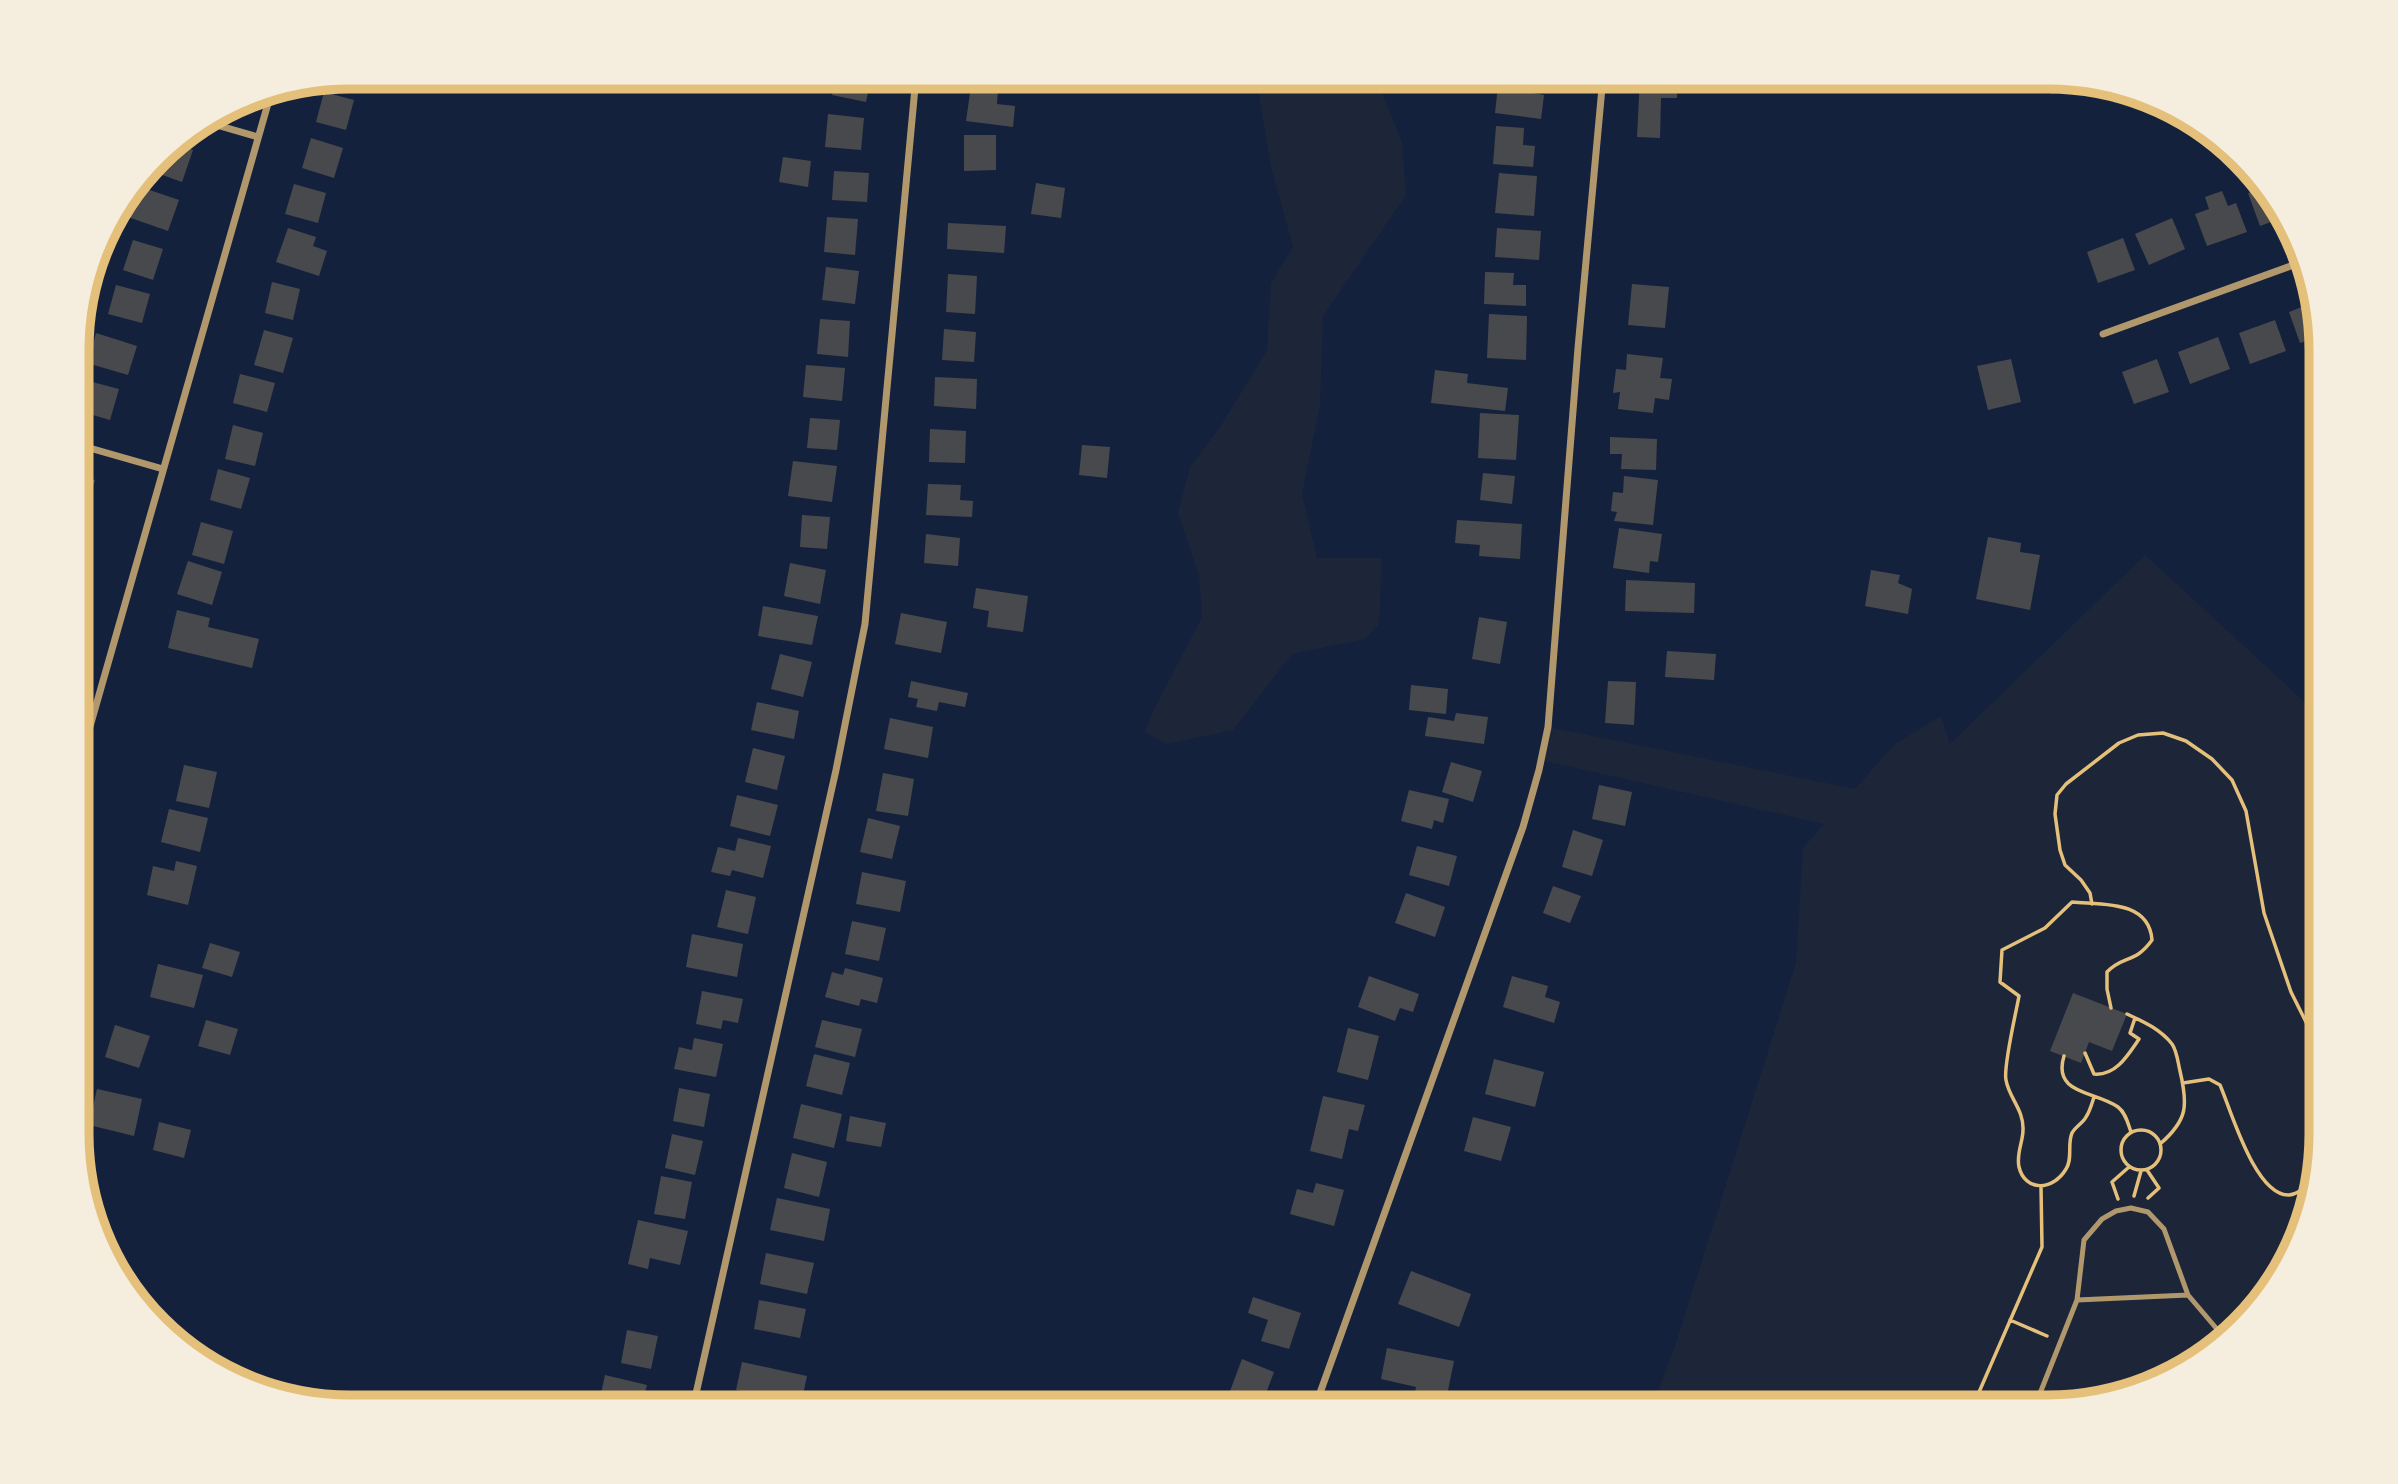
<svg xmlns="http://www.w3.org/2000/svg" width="2398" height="1484" viewBox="0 0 2398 1484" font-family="Lora,serif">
	<rect width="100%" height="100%" fill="#14213d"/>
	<path fill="#1d2539" d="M1256 77H1376L1402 142 1406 195 1323 316 1320 405 1302 494 1317 558H1382L1379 624 1365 639 1292 654 1233 730 1166 744 1145 732 1152 713 1202 617 1199 575 1178 513 1190 467 1220 427 1267 351 1271 283 1293 247 1271 167Z
		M2145 555 2308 705 2320 734V1151L2307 1221 2275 1285 2185 1370 2065 1406 1652 1407 1676 1343 1796 963 1803 848 1824 824 1541 760 1548 727 1855 789 1895 744 1941 716 1950 744Z"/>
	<path fill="#48494c" d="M836 77H871L866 102 832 95Z
		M1499 77 1535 78 1533 93 1544 95 1541 119 1495 113Z
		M1640 77H1678L1677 98H1661L1660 138 1637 137Z
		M2013 77H2048L2059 79 2053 94Z
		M971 86 998 89 997 104 1015 106 1013 127 966 121Z
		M2101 86 2124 90 2108 99Z
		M324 92 354 100 346 130 316 122Z
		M828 114 864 118 861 150 825 147Z
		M1496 126 1524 128 1523 145 1535 146 1533 167 1493 164Z
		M964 135H996V170L964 171Z
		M311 138 343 148 334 178 302 168Z
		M173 143 193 150 182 182 154 172 157 161Z
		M783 157 811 161 808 187 779 182Z
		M834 171 869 173 867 202 832 200Z
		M1499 173 1537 176 1534 216 1495 213Z
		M1036 183 1065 188 1061 218 1031 214Z
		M294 184 326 193 318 223 285 214Z
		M138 186 179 200 168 231 128 217 133 203 128 200Z
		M2261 189 2285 214V217L2260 226 2248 193Z
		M2222 191 2228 206 2236 203 2247 232 2207 246 2195 214 2209 209 2205 197Z
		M827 217 858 219 855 255 824 252Z
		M2172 218 2185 249 2149 265 2135 234Z
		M948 223 1006 226 1004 253 947 249Z
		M288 228 316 237 313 246 327 251 319 276 276 262Z
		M1497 228 1541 231 1539 260 1495 257Z
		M2123 238 2135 270 2098 283 2087 252Z
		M133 240 163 249 153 280 123 270Z
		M826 267 859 271 855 304 822 300Z
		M1485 272 1514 273 1513 285H1526V306L1484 304Z
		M948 274 977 276 975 314 946 312Z
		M272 282 300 289 293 320 265 313Z
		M1632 284 1669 287 1665 328 1628 325Z
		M116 285 150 294 142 323 108 314Z
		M2312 303 2320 336 2300 343 2289 312Z
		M1489 314 1527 316 1526 360 1487 358Z
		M820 319 850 321 848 357 817 354Z
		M2275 320 2286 351 2250 364 2239 333Z
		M944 329 976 332 974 362 942 360Z
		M264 330 293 338 283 373 254 365Z
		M96 333 137 346 128 375 87 363Z
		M2218 337 2230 369 2190 384 2178 352Z
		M1627 354 1663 358 1660 378 1672 379 1669 400 1655 398 1653 413 1618 409 1620 392 1613 393 1616 369 1626 370Z
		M2011 359 2021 402 1988 410 1977 366Z
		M2157 359 2169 392 2134 404 2122 372Z
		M806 365 845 368 842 401 803 397Z
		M1435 370 1468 374 1467 383 1508 388 1505 411 1431 403Z
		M240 374 275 383 267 412 233 403Z
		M935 377 977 379 976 409 934 406Z
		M81 379 119 389 110 420 79 411Z
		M1480 413 1519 415 1516 460 1478 458Z
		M810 418 840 420 837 450 807 448Z
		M233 425 263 433 255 466 225 459Z
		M930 429 966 431 965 463 929 462Z
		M1610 437 1657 439 1656 470 1621 469 1622 454H1610Z
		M1082 445 1110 447 1107 478 1079 475Z
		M793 461 837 466 832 502 788 496Z
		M218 469 250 478 241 509 210 500Z
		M1483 473 1515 476 1512 504 1480 500Z
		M79 475 95 480 87 508 79 506Z
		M1624 476 1658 480 1653 525 1614 521 1617 512 1611 511 1613 492 1623 493Z
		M928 484 961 485 960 500 973 501 972 517 926 515Z
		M802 515 830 517 827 549 800 547Z
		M1457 520 1522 524 1520 559 1479 556 1480 545 1455 543Z
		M201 522 233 531 224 564 192 555Z
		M1619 528 1662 534 1658 562 1650 561 1649 573 1613 568Z
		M926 534 960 538 958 566 924 563Z
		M1988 537 2021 543 2020 552 2040 555 2030 610 1976 599Z
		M188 561 222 572 212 605 177 594Z
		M790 563 826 570 820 604 784 596Z
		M1871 570 1900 575 1898 583 1912 589 1908 614 1865 606Z
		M1626 580 1695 583 1694 613 1625 611Z
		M976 588 1028 596 1023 632 987 627 989 611 973 608Z
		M763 606 818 616 812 645 758 636Z
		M177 610 210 618 208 627 259 639 252 668 168 648Z
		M901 613 947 622 941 653 895 644Z
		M1479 617 1507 622 1500 664 1472 659Z
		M1667 651 1716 654 1714 680 1665 677Z
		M780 654 812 662 803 697 771 689Z
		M911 681 968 693 965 707 939 702 937 711 916 707 918 699 908 697Z
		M1608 681 1636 682 1634 725 1605 723Z
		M1411 685 1448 689 1446 714 1409 710Z
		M757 702 799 711 794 739 751 730Z
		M1456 713 1488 717 1484 744 1425 736 1428 717 1454 721Z
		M890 718 933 727 928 758 884 749Z
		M753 748 785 756 777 790 745 782Z
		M1451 762 1482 771 1473 802 1442 792Z
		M184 765 217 772 209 808 176 801Z
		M883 773 914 779 908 816 876 811Z
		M1599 785 1632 792 1625 826 1592 819Z
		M1409 790 1449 799 1443 823 1434 820 1432 829 1401 821Z
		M737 795 778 805 770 836 730 826Z
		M169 809 208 818 200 852 161 842Z
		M868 818 900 826 892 859 860 852Z
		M1573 830 1603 840 1592 876 1562 867Z
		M738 838 771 846 763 878 732 870 730 876 711 872 718 847 735 851Z
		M1417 846 1457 856 1449 886 1409 875Z
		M176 861 197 866 188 905 147 895 153 866 174 871Z
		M862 872 906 881 900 912 856 904Z
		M1553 886 1581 896 1570 923 1543 913Z
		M726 890 756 897 748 934 717 927Z
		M1406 893 1445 907 1435 937 1395 923Z
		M852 921 886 928 879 961 845 954Z
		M692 934 743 944 737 977 686 967Z
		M210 943 240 952 232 977 202 968Z
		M158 964 203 975 194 1008 150 997Z
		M845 968 883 978 877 1003 861 999 859 1006 825 997 832 972 843 975Z
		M1369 976 1419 994 1413 1012 1400 1008 1395 1021 1358 1007Z
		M1512 976 1548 986 1545 997 1560 1002 1554 1023 1503 1007Z
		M702 991 743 999 738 1023 723 1020 721 1029 696 1024Z
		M2073 993 2127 1014 2112 1051 2089 1042 2081 1063 2050 1051Z
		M206 1020 238 1029 230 1055 198 1046Z
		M822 1020 862 1029 855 1057 815 1047Z
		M115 1025 150 1036 139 1068 105 1057Z
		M1348 1028 1379 1036 1368 1080 1337 1072Z
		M694 1038 723 1044 716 1077 674 1069 679 1047 692 1050Z
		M814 1054 850 1063 842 1095 806 1086Z
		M1494 1059 1544 1072 1535 1107 1485 1094Z
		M679 1088 710 1094 704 1127 673 1121Z
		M97 1089 142 1099 134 1136 89 1125Z
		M1323 1096 1365 1105 1358 1131 1349 1129 1342 1159 1310 1151Z
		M801 1104 842 1114 834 1148 793 1138Z
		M850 1116 886 1123 881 1147 846 1141Z
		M1473 1117 1511 1127 1501 1161 1464 1151Z
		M159 1122 191 1130 184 1158 153 1150Z
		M672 1134 703 1141 695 1175 665 1168Z
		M79 1152 95 1156 87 1183 84 1182 79 1169Z
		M792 1153 827 1162 819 1197 784 1188Z
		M661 1176 692 1182 685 1219 654 1214Z
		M1316 1183 1344 1190 1334 1226 1290 1214 1297 1189 1313 1193Z
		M777 1198 830 1209 824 1241 770 1230Z
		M638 1220 688 1231 680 1265 650 1258 648 1269 628 1264Z
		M766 1253 814 1263 807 1294 760 1284Z
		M1411 1271 1471 1294 1459 1327 1398 1304Z
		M1253 1297 1301 1313 1289 1349 1261 1341 1268 1320 1248 1313Z
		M759 1300 806 1309 800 1338 754 1329Z
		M627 1330 658 1336 651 1369 621 1363Z
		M1387 1348 1454 1361 1445 1405 1414 1398 1416 1387 1381 1379Z
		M1242 1359 1274 1372 1262 1404 1230 1391Z
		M742 1362 807 1376 801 1404 736 1390Z
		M605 1375 647 1385 641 1407H598Z
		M739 1395 772 1401 771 1407H737Z"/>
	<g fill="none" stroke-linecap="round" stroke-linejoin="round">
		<path stroke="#e5c07b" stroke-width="3.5" d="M2092 904 2090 893 2081 880 2065 865 2060 850 2055 814 2057 795 2066 784 2119 743 2138 735 2163 733 2186 741 2212 759 2232 780 2246 811 2264 913 2291 992 2310 1030 2320 1077
			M2127 1014C2144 1022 2160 1029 2172 1044 2177 1051 2178 1063 2180 1071 2188 1105 2188 1120 2160 1144
			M2085 1053 2094 1074C2116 1076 2128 1055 2139 1039L2130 1033 2135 1018
			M2064 1056C2052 1095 2096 1091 2118 1107 2126 1113 2128 1124 2131 1132
			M2183 1083 2209 1079 2220 1085C2231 1110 2255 1196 2289 1195 2299 1194 2308 1185 2315 1178
			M2094 1097C2092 1103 2090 1111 2086 1117 2083 1123 2075 1127 2072 1133 2067 1144 2073 1159 2066 1169 2053 1191 2025 1192 2019 1167 2016 1154 2023 1142 2023 1130 2024 1110 2009 1098 2006 1080 2003 1067 2016 1013 2019 996L2000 982 2002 950 2045 928 2072 902C2102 905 2149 900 2152 940 2135 964 2123 955 2107 972V989L2111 1008
			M2121 1150a20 20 0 1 1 40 0a20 20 0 1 1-40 0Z
			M2147 1170 2159 1188 2148 1198
			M2134 1196 2141 1171
			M2118 1199 2112 1182 2129 1167
			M2010 1320 2047 1336
			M1973 1406 2042 1247 2041 1187"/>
		<path stroke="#b1986c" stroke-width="5" d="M2077 1300 2084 1240 2102 1219 2116 1211 2131 1208 2148 1212 2164 1229 2188 1295
			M2035 1406 2077 1300 2188 1295 2222 1335"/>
		<path stroke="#b1986c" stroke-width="7" d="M206 122 258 137
			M2103 334 2299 263
			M79 445 163 469
			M79 765 271 93
			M693 1407 836 770 865 624 916 77
			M1315 1407 1523 827 1539 770 1548 727 1578 348 1603 77"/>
	</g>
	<path d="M0 0H2398V1484H0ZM350 89H2048A261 261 0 0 1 2309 350V1134A261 261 0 0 1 2048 1395H350A261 261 0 0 1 89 1134V350A261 261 0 0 1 350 89Z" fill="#f5edde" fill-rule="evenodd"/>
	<path fill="none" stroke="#e5c07b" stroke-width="9" d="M350 89H2048A261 261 0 0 1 2309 350V1134A261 261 0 0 1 2048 1395H350A261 261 0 0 1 89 1134V350A261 261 0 0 1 350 89Z"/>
</svg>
